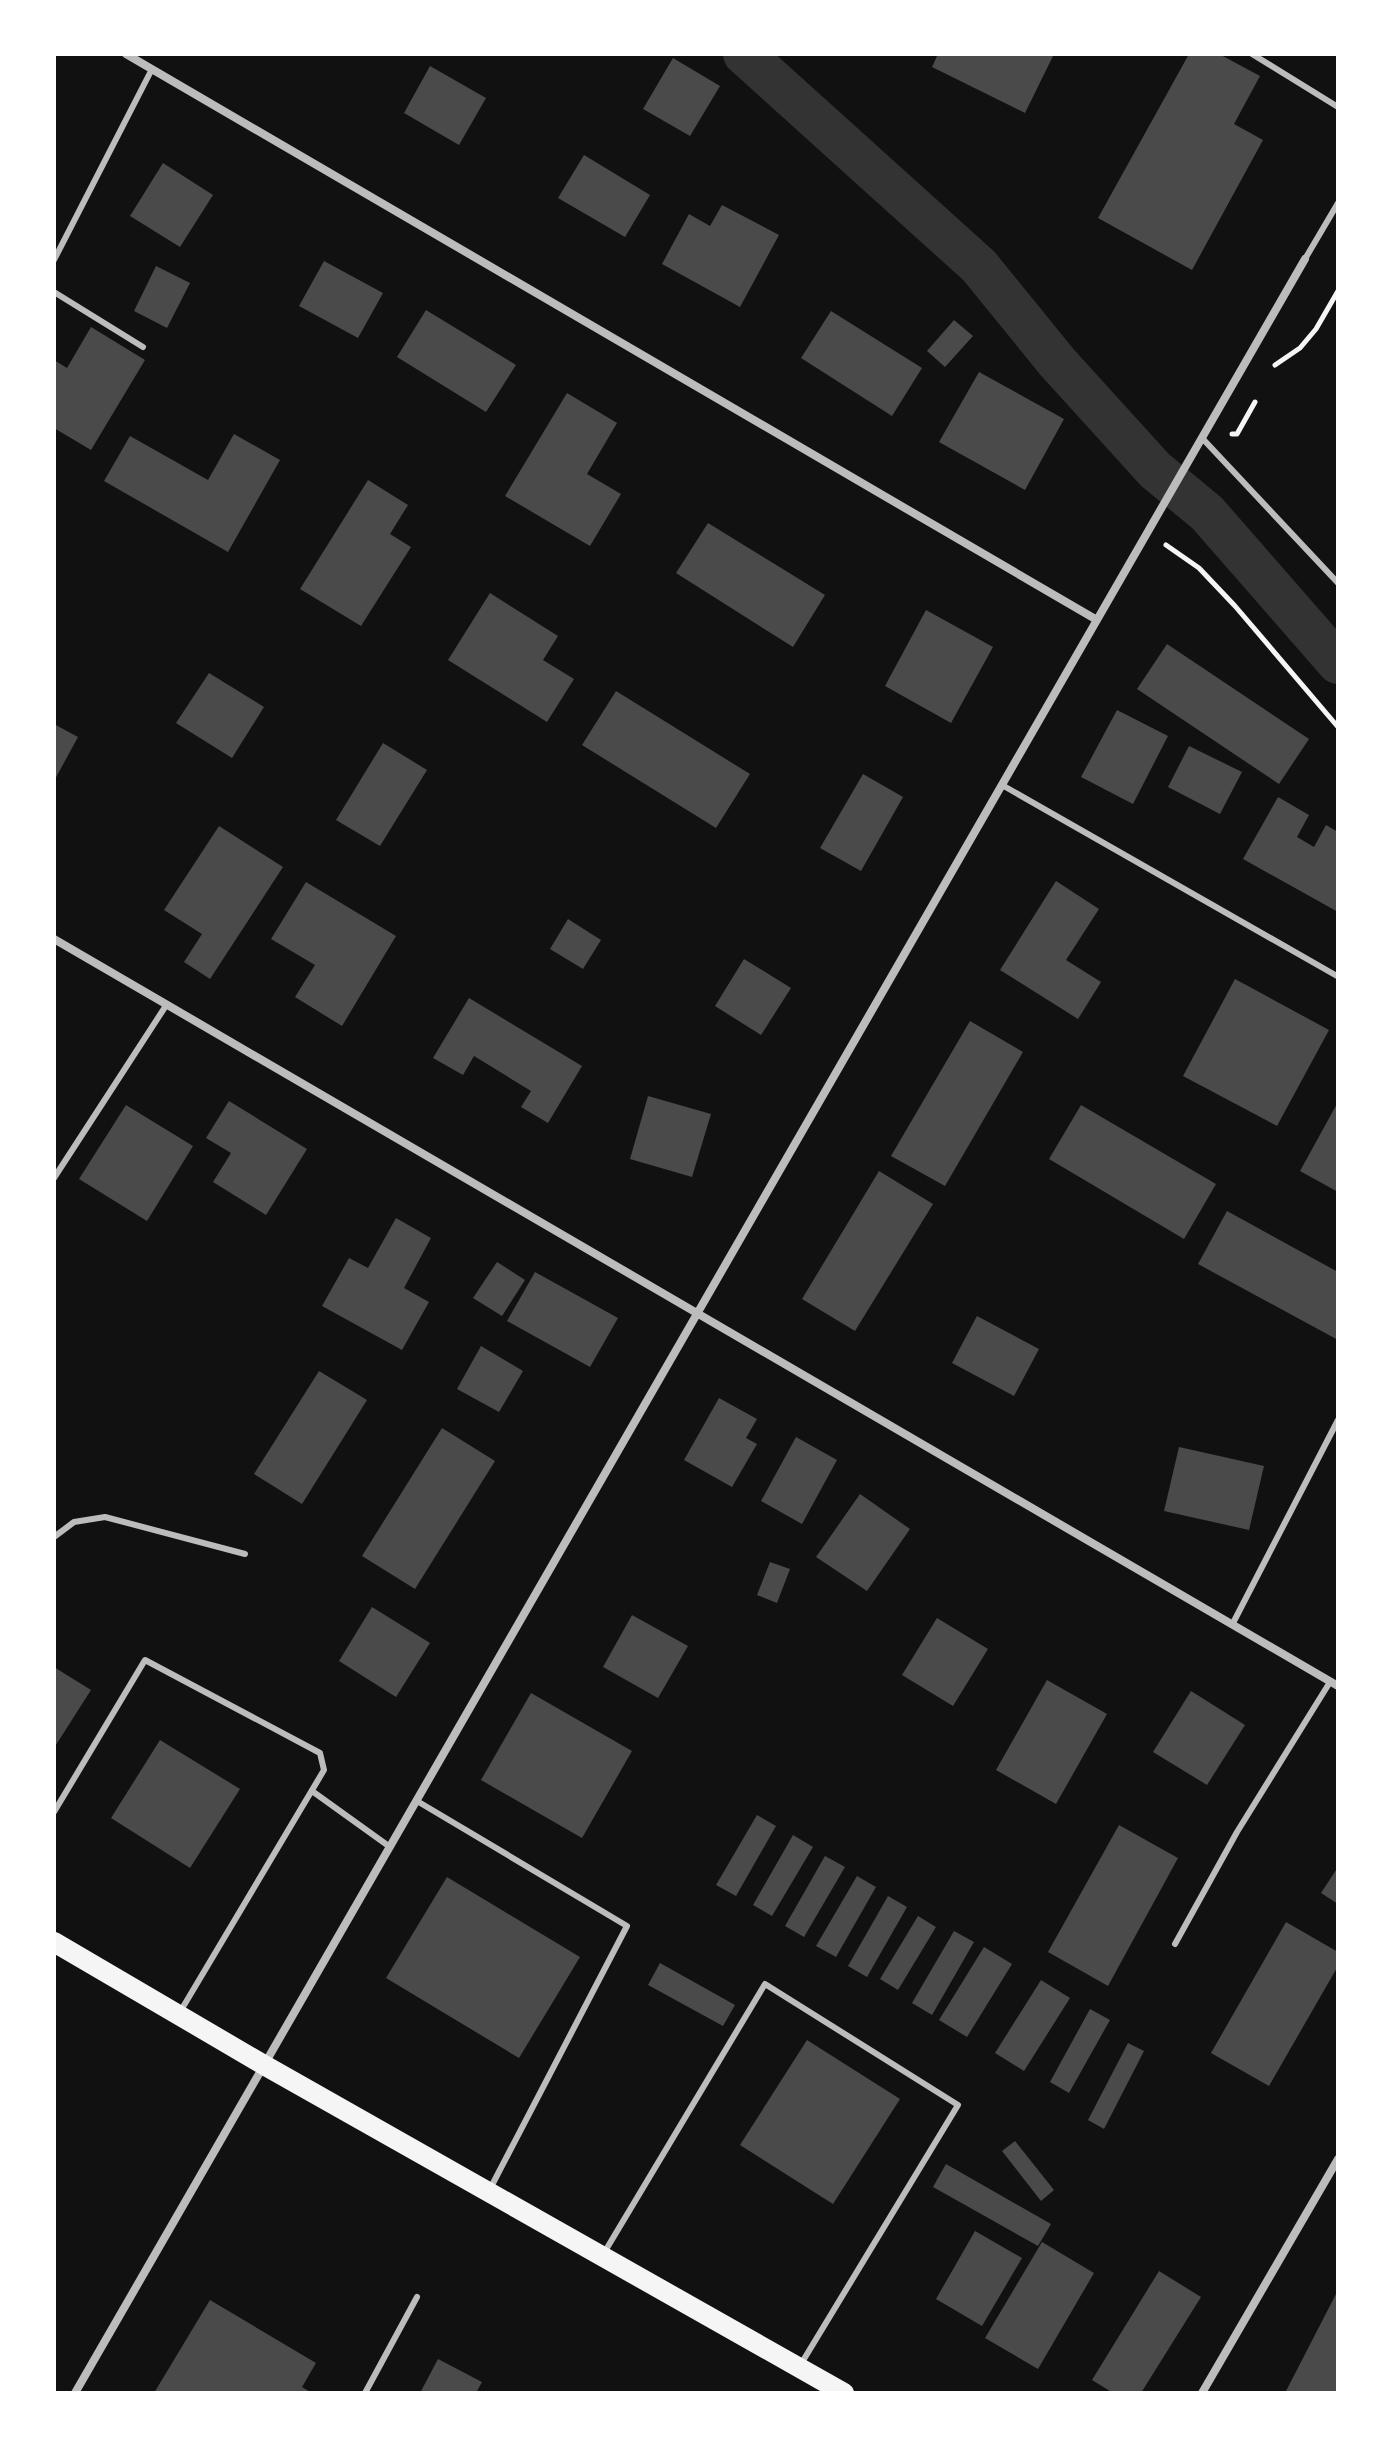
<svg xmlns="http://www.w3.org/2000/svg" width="1392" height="2447" viewBox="0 0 1392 2447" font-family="Barlow,sans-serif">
	<rect width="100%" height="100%" fill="#111"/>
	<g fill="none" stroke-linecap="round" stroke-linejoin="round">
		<path stroke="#333" stroke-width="42" d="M744 54 979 266 1057 362 1155 470 1207 513 1338 663"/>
	</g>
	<path fill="#4a4a4a" d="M938 54H1054L1025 113 932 67Z
		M1189 54H1219L1260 76 1234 124 1263 140 1192 270 1098 218Z
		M673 58 720 86 690 136 643 109Z
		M430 66 486 98 459 145 404 113Z
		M584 155 650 195 625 237 558 198Z
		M163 163 213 195 180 247 130 216Z
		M722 205 779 235 740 307 662 264 689 214 710 226Z
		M324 261 383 293 358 338 299 306Z
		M156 266 190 283 167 328 134 311Z
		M426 310 516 365 486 412 397 357Z
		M831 311 922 368 892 416 801 358Z
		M954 320 973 336 945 367 927 351Z
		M91 327 145 360 91 450 54 428V360L67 368Z
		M979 372 1064 419 1025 490 939 442Z
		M567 393 617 423 587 474 621 494 590 546 505 496Z
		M234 434 280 460 228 552 104 481 130 436 208 480Z
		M368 480 408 505 390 534 411 547 361 626 300 589Z
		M708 523 825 595 793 647 676 573Z
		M490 593 558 636 543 660 574 679 547 722 448 660Z
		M926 610 993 647 951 723 885 686Z
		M1167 644 1309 739 1279 784 1137 689Z
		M209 673 264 707 232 758 176 723Z
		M616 691 750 774 716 828 582 745Z
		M1117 710 1168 736 1133 804 1081 777Z
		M54 724 78 737 54 781Z
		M383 743 427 770 380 846 336 820Z
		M1189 746 1242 772 1220 814 1168 787Z
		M863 774 903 797 861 871 820 848Z
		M1278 797 1309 815 1297 837 1314 847 1326 825 1338 832V912L1243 859Z
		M219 826 283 867 210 979 184 962 202 934 164 910Z
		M1056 881 1099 909 1066 960 1101 982 1078 1019 1000 970Z
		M306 882 396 936 342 1026 295 997 315 965 271 939Z
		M568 919 601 940 583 969 550 949Z
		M744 959 791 988 761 1035 715 1006Z
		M1235 979 1329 1030 1277 1126 1183 1076Z
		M469 998 582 1066 548 1123 521 1107 531 1091 474 1056 463 1075 433 1058Z
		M970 1021 1023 1052 945 1186 891 1156Z
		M648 1096 711 1114 692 1177 630 1159Z
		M229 1101 307 1149 266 1215 213 1182 231 1153 206 1138Z
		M1338 1102V1192L1300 1171Z
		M126 1105 193 1146 147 1221 79 1179Z
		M1081 1105 1216 1184 1184 1239 1049 1159Z
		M879 1171 933 1204 855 1331 802 1299Z
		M1227 1211 1338 1272V1340L1198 1264Z
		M396 1218 431 1238 404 1288 429 1302 402 1350 322 1306 349 1258 368 1268Z
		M497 1262 525 1280 502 1316 473 1298Z
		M535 1272 618 1318 590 1367 507 1321Z
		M977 1316 1039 1349 1014 1396 952 1363Z
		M481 1346 523 1371 499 1412 457 1389Z
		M319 1371 367 1400 302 1504 254 1474Z
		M719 1398 757 1419 746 1438 757 1444 732 1487 684 1460Z
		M442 1428 495 1461 415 1589 362 1556Z
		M796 1437 837 1460 802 1524 761 1501Z
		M1179 1447 1264 1466 1249 1530 1164 1511Z
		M860 1494 910 1529 867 1591 816 1557Z
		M770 1562 790 1569 777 1603 757 1595Z
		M372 1607 430 1643 396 1697 339 1661Z
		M632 1615 688 1646 658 1698 603 1667Z
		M937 1618 988 1649 953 1706 902 1675Z
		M54 1667 91 1690 54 1748Z
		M1047 1680 1107 1714 1056 1804 996 1770Z
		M1191 1691 1245 1725 1207 1785 1153 1752Z
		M531 1693 632 1751 582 1838 481 1780Z
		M160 1740 240 1789 190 1868 111 1818Z
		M757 1815 776 1826 736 1896 716 1885Z
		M1119 1825 1178 1858 1108 1986 1048 1952Z
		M793 1835 813 1847 772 1916 753 1905Z
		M825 1856 845 1867 804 1937 785 1926Z
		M1338 1867V1904L1321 1893Z
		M857 1876 876 1887 836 1957 816 1946Z
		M447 1877 580 1957 519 2058 386 1978Z
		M888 1896 907 1907 867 1977 848 1966Z
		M918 1916 936 1927 898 1990 880 1979Z
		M1286 1922 1338 1952V1966L1269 2086 1211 2053Z
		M954 1931 974 1942 932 2015 912 2003Z
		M984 1947 1012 1964 967 2037 939 2020Z
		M660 1963 735 2005 723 2026 648 1985Z
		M1041 1980 1070 1998 1024 2071 995 2053Z
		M1090 2009 1110 2020 1069 2093 1050 2082Z
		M807 2040 900 2099 833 2204 740 2145Z
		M1128 2043 1144 2051 1104 2129 1088 2120Z
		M1015 2141 1054 2190 1041 2201 1002 2151Z
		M946 2164 1051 2224 1038 2246 933 2187Z
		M975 2231 1022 2258 982 2326 936 2299Z
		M1042 2242 1094 2273 1038 2369 985 2338Z
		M1159 2271 1201 2297 1141 2393H1113L1092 2380Z
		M1336 2294 1338 2295V2393H1285Z
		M210 2300 316 2363 302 2387 312 2393H154Z
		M438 2359 482 2382 476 2393H420Z"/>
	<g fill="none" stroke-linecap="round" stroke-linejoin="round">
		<path stroke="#f5f5f5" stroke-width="5" d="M1275 365 1300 348 1316 329 1338 291
			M1232 434H1237L1255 402
			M1166 545 1199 568 1235 606 1338 727"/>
		<path stroke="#bcbcbc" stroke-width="6" d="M1252 54 1338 107
			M1305 259 1338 203
			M54 260 152 69
			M54 292 143 347
			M1202 438 1338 583
			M1002 785 1337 976
			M54 1178 167 1004
			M54 1537 74 1522 105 1517 245 1554
			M1232 1625 1338 1420
			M312 1791 390 1847
			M417 1801 627 1926 490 2189
			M54 1812 145 1660 320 1753 324 1770 180 2012
			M1175 1944 1237 1832 1330 1682
			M604 2253 765 1984 958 2105 801 2364
			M365 2393 417 2297"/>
		<path stroke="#bcbcbc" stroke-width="8" d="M126 54 1097 620
			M54 939 1338 1686
			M75 2393 1305 259
			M1202 2393 1338 2159"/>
		<path stroke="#f5f5f5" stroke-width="20" d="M54 1942 264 2065 844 2393"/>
	</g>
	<rect width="1392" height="2447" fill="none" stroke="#ffffff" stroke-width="112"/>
</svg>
